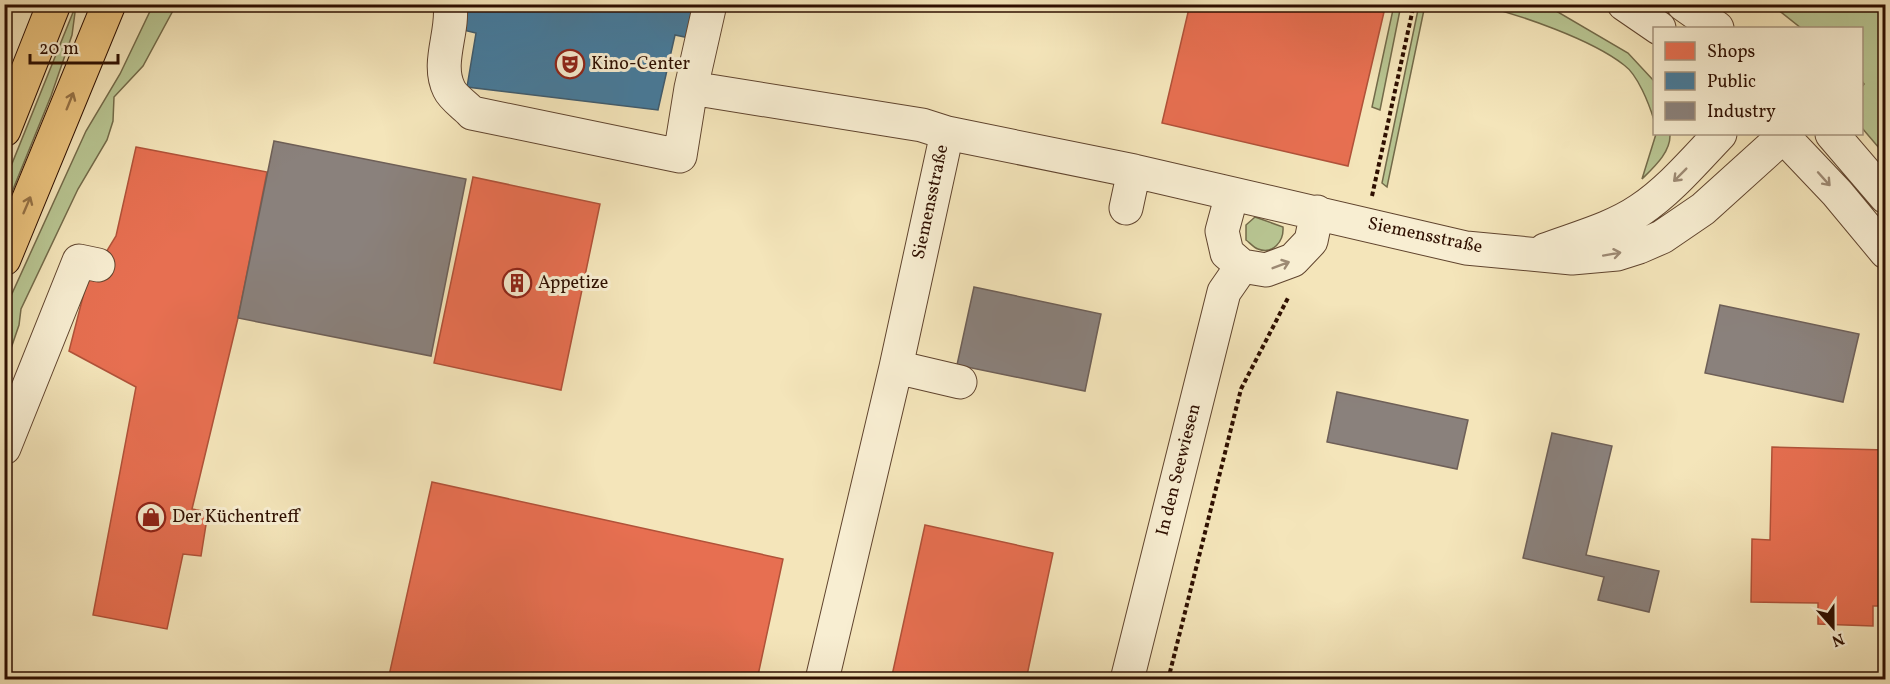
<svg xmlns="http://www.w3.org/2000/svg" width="1890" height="684" viewBox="0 0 1890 684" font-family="Vollkorn,serif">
	<rect width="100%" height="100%" fill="#f4e5ba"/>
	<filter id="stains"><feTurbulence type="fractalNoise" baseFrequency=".00333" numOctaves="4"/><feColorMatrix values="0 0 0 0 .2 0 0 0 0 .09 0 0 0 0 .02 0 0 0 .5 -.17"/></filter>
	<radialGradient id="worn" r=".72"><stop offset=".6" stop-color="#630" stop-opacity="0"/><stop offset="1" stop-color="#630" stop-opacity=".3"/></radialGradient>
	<path fill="#b8c592" stroke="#736a49" stroke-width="1.5" d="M76 5 72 35 51 96 5 209V181Z
		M153 5H176L143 66 114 97 113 121 107 140 78 189 21 309 19 325 5 366V309L86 131 120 74Z
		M1394 5H1401L1380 110 1372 107Z
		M1419 5H1425L1387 187 1382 183Z
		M1480 5H1546L1628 53 1654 81V120C1649 104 1638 75 1624 65 1591 39 1520 15 1480 5Z
		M1772 5H1885V155L1862 128V87L1864 84 1862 81V28H1801Z
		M1656 134H1670C1671 152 1654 167 1642 179Z
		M1255 217 1283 227C1284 241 1273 255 1258 249 1254 248 1249 242 1246 240V225Z"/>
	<path fill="#e76f51" stroke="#b05239" stroke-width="1.5" d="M1190 4H1350L1384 12 1348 166 1162 123Z
		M136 147 267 172 238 318 192 509 208 512 201 556 183 554 167 629 93 615 136 387 69 351 86 285 116 236Z
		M473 177 600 204 561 390 434 363Z
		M1772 447 1886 450V606H1873V626L1818 624V603L1751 602 1752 539 1770 540Z
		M432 482 783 559 757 680H388Z
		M925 525 1053 553 1026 680H891Z"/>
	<path fill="#457b9d" stroke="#3e5b6e" stroke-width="1.5" d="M461 4H706L699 40 675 35 658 110 467 87 476 33 459 29Z"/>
	<path fill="#8a817c" stroke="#6e5f57" stroke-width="1.5" d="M274 141 466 179 431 356 238 318Z
		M974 287 1101 314 1085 391 957 365Z
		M1720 305 1859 334 1843 402 1705 373Z
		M1337 392 1468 420 1457 469 1327 442Z
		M1552 433 1612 446 1586 555 1659 571 1649 612 1598 600 1604 577 1523 558Z"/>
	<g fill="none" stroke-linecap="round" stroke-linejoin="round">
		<g stroke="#60442e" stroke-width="35">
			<path id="minor" d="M450 4C454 32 436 63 449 89 453 98 466 106 472 113L680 156 691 88 710 4
				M1624 4 1659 28
				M1683 4 1717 28
				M691 88 922 125 947 133
				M1781 134 1837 193 1886 252
				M1832 134 1886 197
				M1232 194 1222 231 1227 253 1242 266 1266 270 1293 260 1311 241 1317 212
				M1126 208 1134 171
				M1545 250C1577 238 1612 229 1640 210 1670 190 1695 160 1720 134
				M896 367 960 382
				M4 448 79 261 98 265
				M822 680 896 367 947 133 1134 171 1466 248 1572 258 1617 254 1639 247 1662 237 1703 209 1786 134
				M1127 680 1224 292 1242 266"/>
		</g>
		<g stroke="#2e0f00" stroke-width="35">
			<path id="major" d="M4 130 54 4
				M4 259 109 4"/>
		</g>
		<path stroke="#2e0f00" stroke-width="4" stroke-dasharray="4.5 3" stroke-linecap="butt" d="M1372 196 1414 4
			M1168 680 1241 389 1289 296"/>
		<use href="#minor" stroke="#f8eed2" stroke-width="33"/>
		<use href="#major" stroke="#eac27d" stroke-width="33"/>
	</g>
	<defs><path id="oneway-shaft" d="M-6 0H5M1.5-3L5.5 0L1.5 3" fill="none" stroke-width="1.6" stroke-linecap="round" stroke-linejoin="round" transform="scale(1.5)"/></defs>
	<g stroke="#957145">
		<use href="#oneway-shaft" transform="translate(70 101) rotate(-68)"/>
		<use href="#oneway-shaft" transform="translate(27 205) rotate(-67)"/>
	</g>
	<g stroke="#9d8a74">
		<use href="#oneway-shaft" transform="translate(1680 175) rotate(135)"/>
		<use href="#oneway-shaft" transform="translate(1824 179) rotate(48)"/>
		<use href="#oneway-shaft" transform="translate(1612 254) rotate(-10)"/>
		<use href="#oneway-shaft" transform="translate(1281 265) rotate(-21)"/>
	</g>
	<defs>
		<g id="theatre-ring" transform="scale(1.5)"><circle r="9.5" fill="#f8eed2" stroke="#8f2418" stroke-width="1.5"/><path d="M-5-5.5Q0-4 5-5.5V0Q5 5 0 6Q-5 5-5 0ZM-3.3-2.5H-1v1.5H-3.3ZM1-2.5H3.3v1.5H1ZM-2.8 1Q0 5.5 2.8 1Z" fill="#8f2418"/></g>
		<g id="building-ring" transform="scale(1.5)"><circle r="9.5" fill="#f8eed2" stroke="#8f2418" stroke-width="1.5"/><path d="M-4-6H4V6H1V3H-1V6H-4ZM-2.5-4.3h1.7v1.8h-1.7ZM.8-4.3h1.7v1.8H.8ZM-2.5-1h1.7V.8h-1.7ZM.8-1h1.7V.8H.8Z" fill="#8f2418"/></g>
		<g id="shop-ring" transform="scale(1.5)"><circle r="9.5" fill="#f8eed2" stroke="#8f2418" stroke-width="1.5"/><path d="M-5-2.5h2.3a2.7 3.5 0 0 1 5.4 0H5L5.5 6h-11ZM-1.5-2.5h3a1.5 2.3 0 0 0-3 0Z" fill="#8f2418"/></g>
	</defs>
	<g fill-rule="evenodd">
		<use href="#theatre-ring" x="570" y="64"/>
		<use href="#building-ring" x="517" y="283"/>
		<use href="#shop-ring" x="151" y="517"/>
	</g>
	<g text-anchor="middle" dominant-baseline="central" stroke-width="6" stroke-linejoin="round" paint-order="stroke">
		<g font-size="18" fill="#2e0f00" stroke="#f8eed2" text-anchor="start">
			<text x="591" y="64">Kino-Center</text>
			<text x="538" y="283">Appetize</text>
			<text x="172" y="517">Der Küchentreff</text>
		</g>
		<g font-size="18" fill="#2e0f00" stroke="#f8eed2">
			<text transform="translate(931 202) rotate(-78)">Siemensstraße</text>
			<text transform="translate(1425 236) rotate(12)">Siemensstraße</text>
			<text transform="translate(1179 470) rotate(-76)">In den Seewiesen</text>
		</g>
	</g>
	<rect width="1890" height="684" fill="none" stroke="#f4e5ba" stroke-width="24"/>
	<rect x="6" y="6" width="1878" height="672" fill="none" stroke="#2e0f00" stroke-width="3"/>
	<rect x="12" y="12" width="1866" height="660" fill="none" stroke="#2e0f00" stroke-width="1.5"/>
	<rect x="1653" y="27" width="210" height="108" fill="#f8eed2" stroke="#a7957e" stroke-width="1.5"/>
	<rect x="1665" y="42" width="30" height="18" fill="#e76f51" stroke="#a7957e" stroke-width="1.5"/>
	<text x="1707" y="57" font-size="18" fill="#2e0f00">Shops</text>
	<rect x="1665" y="72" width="30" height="18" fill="#457b9d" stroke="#a7957e" stroke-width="1.5"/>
	<text x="1707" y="87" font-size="18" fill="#2e0f00">Public</text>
	<rect x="1665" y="102" width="30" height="18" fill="#8a817c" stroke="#a7957e" stroke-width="1.5"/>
	<text x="1707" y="117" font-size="18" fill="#2e0f00">Industry</text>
	<g transform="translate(1833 627) rotate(159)" stroke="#f8eed2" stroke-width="4.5" paint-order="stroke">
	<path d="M0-4.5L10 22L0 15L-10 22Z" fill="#2e0f00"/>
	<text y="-9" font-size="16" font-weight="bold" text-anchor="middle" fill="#2e0f00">N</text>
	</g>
	<path d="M30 54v9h88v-9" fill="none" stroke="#2e0f00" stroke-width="3"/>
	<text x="39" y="54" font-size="18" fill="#2e0f00" stroke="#f8eed2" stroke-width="4.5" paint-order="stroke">20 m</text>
	<rect width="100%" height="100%" filter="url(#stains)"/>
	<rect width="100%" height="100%" fill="url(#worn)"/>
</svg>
